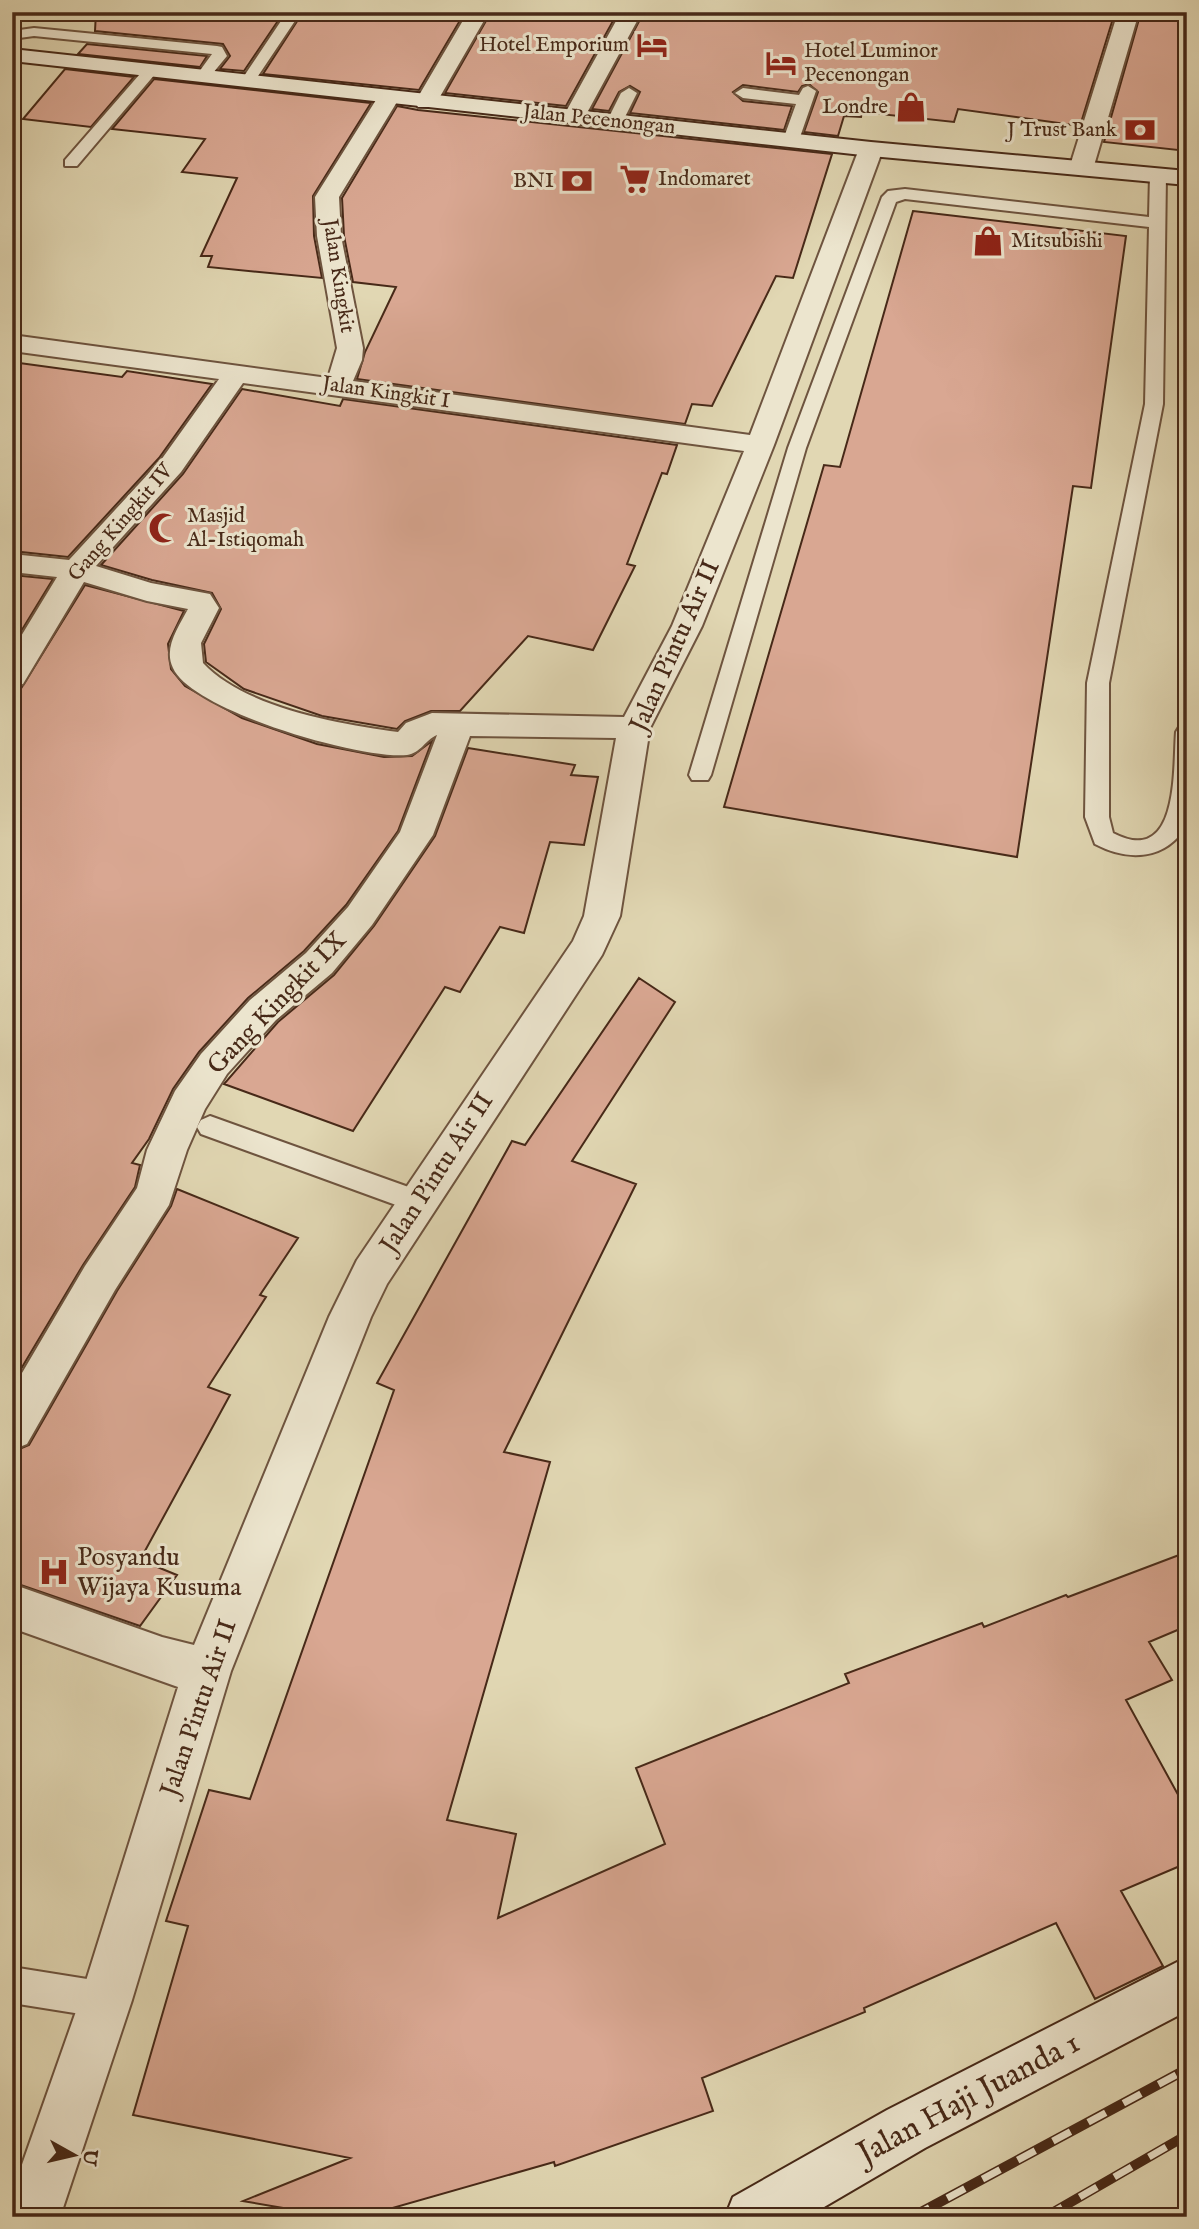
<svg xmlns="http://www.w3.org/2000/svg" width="1199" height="2229" viewBox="0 0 1199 2229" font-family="'IM FELL English',serif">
	<rect width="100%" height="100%" fill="#e1d7b3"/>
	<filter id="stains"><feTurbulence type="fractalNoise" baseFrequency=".00286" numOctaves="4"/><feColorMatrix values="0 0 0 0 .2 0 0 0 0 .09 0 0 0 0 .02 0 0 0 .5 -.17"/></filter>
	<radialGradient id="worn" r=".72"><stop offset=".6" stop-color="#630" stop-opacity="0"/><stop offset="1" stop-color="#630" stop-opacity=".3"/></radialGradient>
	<path fill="#d9a792" stroke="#472918" stroke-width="2" d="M96 12H284L244 71 220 69 230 56 223 44 95 31Z
		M303 12H465L419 90 263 74Z
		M491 12H618L566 106 445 93Z
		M644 12H1115L1080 126 958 109 954 122 862 112 861 117 844 116 838 136 804 132 818 92 809 84 802 86 798 92 743 85 733 92 743 101 792 106 784 130 630 113 640 92 630 86 619 92 609 111 592 109Z
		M1141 12H1187V151L1104 142Z
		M87 44 207 56 200 67 78 54Z
		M65 69 134 77 91 127 23 119Z
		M154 79 371 103 313 196 314 236 322 278 208 267 212 256H201L237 178 182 172 205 139 112 129Z
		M397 106 418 110 832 154 793 278 776 276 712 406 692 404 685 424 357 379 365 352 396 287 353 282 344 236 342 198Z
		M913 211 1126 236 1091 488 1073 486 1017 857 724 807 824 465 840 467Z
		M12 362 122 377 127 371 212 384 159 458 68 557 12 551Z
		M242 389 340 406 343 399 677 445 667 474 662 473 627 564 635 566 593 650 528 636 460 711H431L405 721 397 729 322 716 244 689 206 662 204 644 221 609 212 593 152 580 101 565 183 474Z
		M12 575 53 579 17 638 12 637Z
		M85 585 184 611 168 644 171 669 185 686 242 718 317 744 384 757 412 756 432 741 398 831 346 905 304 951 248 998 199 1052 173 1089 149 1139 132 1163 140 1165 135 1187 83 1265 12 1384V703Z
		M468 748 575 765 571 775 598 777 584 845 550 842 524 933 500 927 460 992 445 987 353 1131 224 1084 278 1022 334 975 374 926 435 836Z
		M639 978 675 1002 572 1161 636 1184 504 1452 550 1462 447 1820 516 1834 498 1918 665 1844 636 1768 849 1683 845 1674 982 1623 984 1627 1066 1595 1068 1597 1187 1552V1626L1149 1642 1172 1680 1126 1700 1187 1811V1863L1121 1891 1163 1966 1095 1999 1056 1923 864 2008 865 2012 702 2078 713 2111 555 2166 554 2162 361 2217H336L243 2201 350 2158 133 2115 188 1926 166 1921 209 1790 250 1799 394 1390 377 1383 512 1141 525 1145Z
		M177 1189 298 1238 260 1295 266 1297 208 1387 230 1395 140 1560 177 1575 140 1626 12 1582V1452L29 1445 117 1291 171 1206Z"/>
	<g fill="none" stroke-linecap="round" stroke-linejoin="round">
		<g stroke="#6e543f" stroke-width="4">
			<path id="lane" d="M287 12H301L252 85H242L240 82Z
				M34 28 217 46 222 47 227 56 208 79 203 80 196 76 212 54 34 36 12 39V31Z
				M151 66 158 70 156 73 77 166H65V160L146 67Z
				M808 86 816 91 799 140 791 145 783 140 796 104 743 98 735 93 743 88 799 95 803 88Z
				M629 88 637 93 623 121 615 126 610 124 607 121 621 93Z
				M1158 170 1166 175 1163 404 1109 683V817L1113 833C1180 868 1173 768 1176 732L1179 727 1187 725V825C1166 860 1129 862 1095 844L1085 817 1087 683 1145 404 1149 227 905 199 896 202 806 448 711 775 708 780H692L689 775 788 448 882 197 888 191 905 189 1149 217 1150 175Z
				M210 1116 428 1194 432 1202 428 1210 418 1213 201 1134 197 1127 201 1120Z
				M12 1967 106 1982 119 1987 124 2000 119 2013 106 2018 12 2003Z"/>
		</g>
		<g stroke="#6e543f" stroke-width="4">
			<path id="street" d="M468 12H489L434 107H418L415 102Z
				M621 12H642L582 122H566L563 117Z
				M1118 12H1139L1093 169 1089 174H1073L1069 169Z
				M389 90 400 97 339 197 341 236 363 348 362 360 353 381 750 435 859 149 863 144H879L883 149 774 445 702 626 650 728 620 916 602 955 387 1284 371 1317 231 1671 132 2000 60 2217H12V2193L80 2000 178 1687 12 1628V1584L162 1637 194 1645 329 1317 357 1260 573 941 584 916 616 738 470 736 433 835 372 925 332 973 276 1020 227 1074 205 1109 187 1150 169 1205 115 1290 27 1444 12 1450V1390L85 1266 137 1188 147 1150 175 1091 201 1054 250 1000 306 953 348 907 400 832 437 735C425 740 421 753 407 755 362 760 192 711 173 668 163 648 179 626 188 609L147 601 84 582 23 684 12 687V651L57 577 12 572V554L69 560 161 460 219 379 12 351V335L328 378 337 348 317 236 315 197 381 92ZM243 383 744 451 672 626 624 717 432 713 406 723 398 732C339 724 245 708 203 663L201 643 219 608 210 594 151 583 96 566 181 472Z"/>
		</g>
		<g stroke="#472918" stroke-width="4">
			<path id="secondary" d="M12 49 871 142 1187 171V185L871 156 12 61Z
				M1187 1957V2011L925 2148 807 2217H725L733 2197 887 2110Z"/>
		</g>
		<use href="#lane" fill="#ece5ce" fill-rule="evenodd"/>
		<use href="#street" fill="#ece5ce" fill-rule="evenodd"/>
		<use href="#secondary" fill="#ece5ce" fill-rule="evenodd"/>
		<g stroke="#472918" stroke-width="10">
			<path id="rail" d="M912 2217 1187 2069
				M1045 2217 1187 2135"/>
		</g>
		<use href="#rail" stroke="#ece5ce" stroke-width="7" stroke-dasharray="20" stroke-linecap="butt"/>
	</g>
	<defs>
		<g id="hotel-bare" transform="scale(2.415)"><path d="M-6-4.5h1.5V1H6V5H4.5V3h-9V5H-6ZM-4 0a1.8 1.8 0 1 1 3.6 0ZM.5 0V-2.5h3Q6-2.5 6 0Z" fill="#8f2418" stroke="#ece5ce" stroke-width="2.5" paint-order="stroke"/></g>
		<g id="shop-bare" transform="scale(2.415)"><path d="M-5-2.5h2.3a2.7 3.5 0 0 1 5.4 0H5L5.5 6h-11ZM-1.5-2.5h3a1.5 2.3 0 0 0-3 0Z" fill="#8f2418" stroke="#ece5ce" stroke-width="2.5" paint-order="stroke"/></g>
		<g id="bank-bare" transform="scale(2.415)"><path d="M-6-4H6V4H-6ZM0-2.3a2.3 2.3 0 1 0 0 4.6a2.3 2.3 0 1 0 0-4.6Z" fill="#8f2418" stroke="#ece5ce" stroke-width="2.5" paint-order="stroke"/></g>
		<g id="supermarket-bare" transform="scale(2.415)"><path d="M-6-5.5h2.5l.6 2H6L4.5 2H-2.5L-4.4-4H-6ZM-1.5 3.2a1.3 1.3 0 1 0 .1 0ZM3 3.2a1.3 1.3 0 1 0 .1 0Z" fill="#8f2418" stroke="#ece5ce" stroke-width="2.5" paint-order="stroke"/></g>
		<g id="mosque-bare" transform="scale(2.415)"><path d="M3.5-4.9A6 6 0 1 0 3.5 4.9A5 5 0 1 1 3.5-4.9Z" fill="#8f2418" stroke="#ece5ce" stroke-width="2.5" paint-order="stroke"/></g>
		<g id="hospital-bare" transform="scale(2.415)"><path d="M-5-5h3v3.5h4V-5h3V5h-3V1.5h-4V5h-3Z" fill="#8f2418" stroke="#ece5ce" stroke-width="2.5" paint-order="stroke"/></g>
	</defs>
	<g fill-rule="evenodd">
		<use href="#hotel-bare" x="652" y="45"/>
		<use href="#hotel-bare" x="781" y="63"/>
		<use href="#shop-bare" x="911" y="107"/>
		<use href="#bank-bare" x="1140" y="130"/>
		<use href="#supermarket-bare" x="635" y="179"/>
		<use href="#bank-bare" x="577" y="181"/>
		<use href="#shop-bare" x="988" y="241"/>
		<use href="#mosque-bare" x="164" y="528"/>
		<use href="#hospital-bare" x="54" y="1572"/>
	</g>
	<g text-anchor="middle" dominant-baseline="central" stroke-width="6" stroke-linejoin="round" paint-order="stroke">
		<g font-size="21" fill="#472918" stroke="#ece5ce" text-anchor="end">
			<text x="629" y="45">Hotel Emporium</text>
			<text x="804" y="51" text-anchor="start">Hotel Luminor<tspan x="804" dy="24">Pecenongan</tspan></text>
			<text x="888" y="107">Londre</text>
			<text x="1117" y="130">J Trust Bank</text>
			<text x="658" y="179" text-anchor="start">Indomaret</text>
			<text x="554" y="181">BNI</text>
			<text x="1011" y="241" text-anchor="start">Mitsubishi</text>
			<text x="187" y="516" text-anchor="start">Masjid<tspan x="187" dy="24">Al-Istiqomah</tspan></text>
		</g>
		<g font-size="21" fill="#472918" stroke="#ece5ce">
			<text transform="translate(599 120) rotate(6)">Jalan Pecenongan</text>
			<text transform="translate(338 276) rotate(81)">Jalan Kingkit</text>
			<text transform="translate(386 393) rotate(8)">Jalan Kingkit I</text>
			<text transform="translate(121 523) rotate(-49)">Gang Kingkit IV</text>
		</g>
		<g font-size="26" fill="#472918" stroke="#ece5ce">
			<text transform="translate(675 646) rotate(-66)">Jalan Pintu Air II</text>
			<text transform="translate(277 1003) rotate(-46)">Gang Kingkit IX</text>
			<text transform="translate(437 1173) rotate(-57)">Jalan Pintu Air II</text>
			<text transform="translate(199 1708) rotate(-71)">Jalan Pintu Air II</text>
		</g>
		<g font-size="26" fill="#472918" stroke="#ece5ce" text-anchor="start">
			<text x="77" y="1557">Posyandu<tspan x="77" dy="30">Wijaya Kusuma</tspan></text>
		</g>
		<g font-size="32" fill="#472918" stroke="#ece5ce">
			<text transform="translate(969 2099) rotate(-28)">Jalan Haji Juanda 1</text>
		</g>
	</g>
	<rect width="1199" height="2229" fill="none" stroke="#e1d7b3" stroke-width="42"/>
	<rect x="14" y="14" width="1171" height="2201" fill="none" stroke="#472918" stroke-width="3.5"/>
	<rect x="21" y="21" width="1157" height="2187" fill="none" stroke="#472918" stroke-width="2"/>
	<g transform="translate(74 2155) rotate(98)" stroke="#ece5ce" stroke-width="5" paint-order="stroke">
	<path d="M0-5L12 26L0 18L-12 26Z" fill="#472918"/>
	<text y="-10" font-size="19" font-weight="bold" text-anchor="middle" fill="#472918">U</text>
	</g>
	<rect width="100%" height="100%" filter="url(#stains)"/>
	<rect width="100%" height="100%" fill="url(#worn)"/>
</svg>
